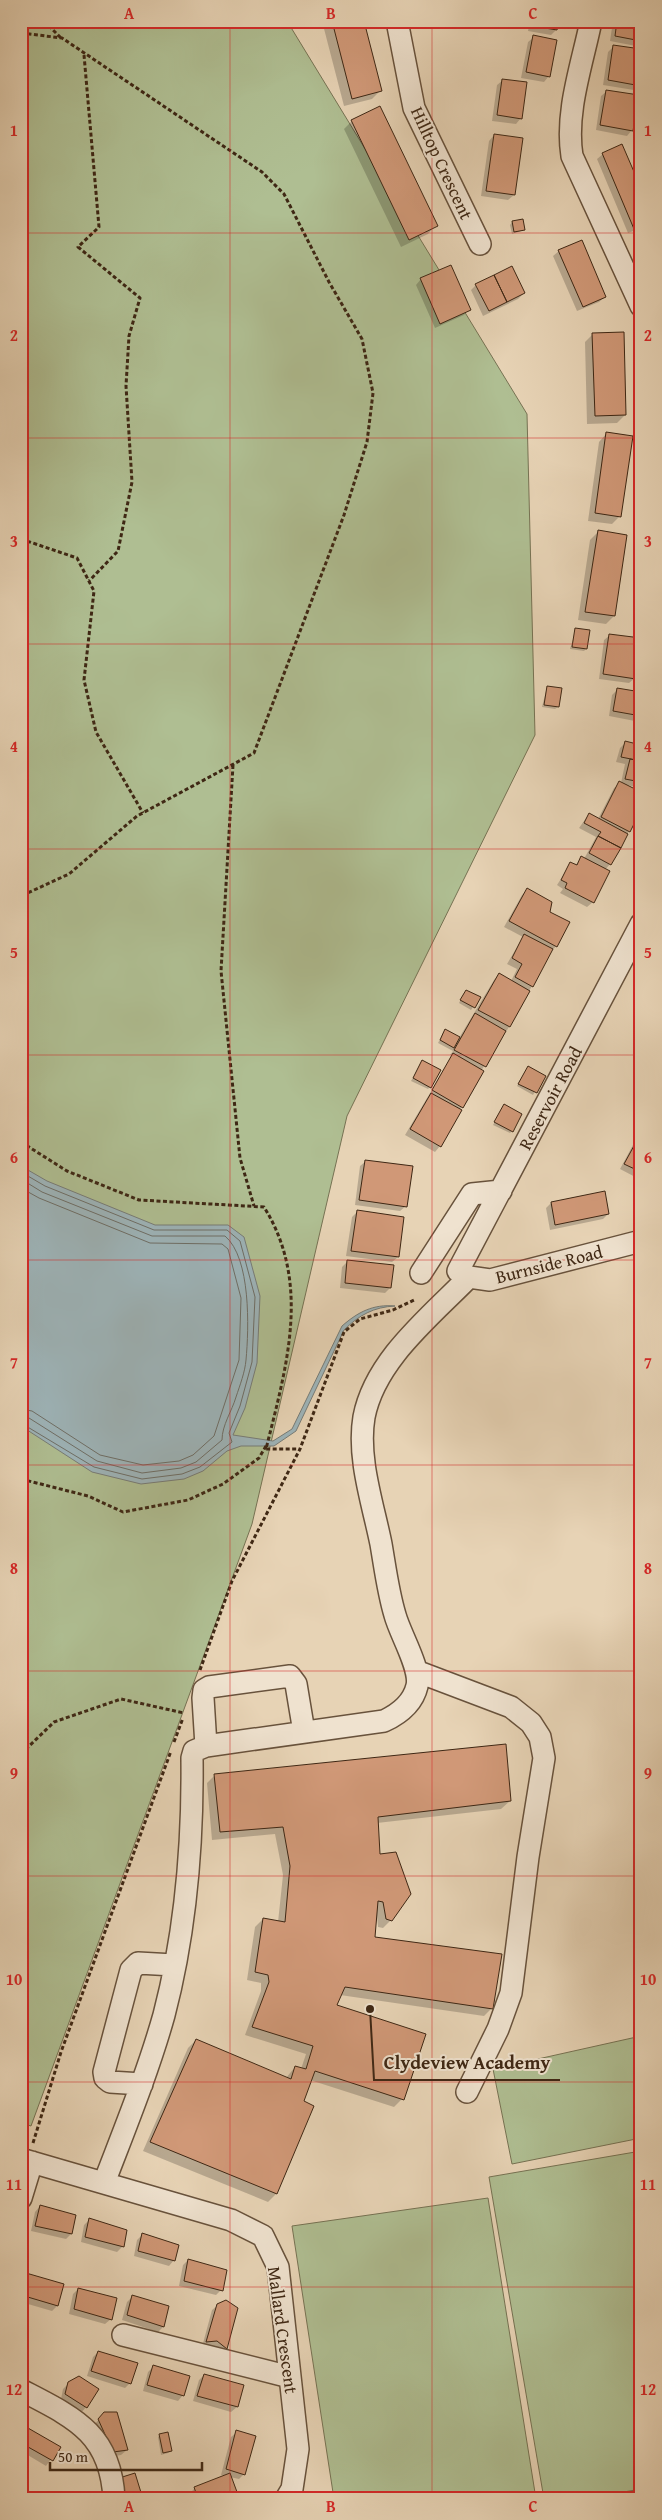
<svg xmlns="http://www.w3.org/2000/svg" width="662" height="2520" viewBox="0 0 662 2520" font-family="'Gentium Book Plus',serif">
	<rect width="100%" height="100%" fill="#e7d3b5"/>
	<filter id="stains"><feTurbulence type="fractalNoise" baseFrequency=".004" numOctaves="4"/><feColorMatrix values="0 0 0 0 .2 0 0 0 0 .09 0 0 0 0 .02 0 0 0 .5 -.17"/></filter>
	<radialGradient id="worn" r=".72"><stop offset=".6" stop-color="#630" stop-opacity="0"/><stop offset="1" stop-color="#630" stop-opacity=".3"/></radialGradient>
	<path fill="#afbe92" stroke="#767253" d="M21 21H287L527 414 535 735 347 1116 252 1524 31 2126 21 2123Z
		M641 2036V2138L512 2164 493 2069Z
		M641 2151V2489L583 2499H544L489 2177Z
		M488 2198 536 2499H334L292 2226Z"/>
	<path fill="#9db4b9" stroke="#777c77" d="M21 1166 47 1181 155 1225H228L244 1237 260 1296 257 1363 245 1408 233 1435 273 1441 292 1429 342 1326C358 1312 373 1304 395 1306 374 1307 359 1315 344 1330L296 1431 274 1446H241L227 1451 203 1471 184 1479 141 1484 92 1472 21 1426Z"/>
	<path fill="#0003" d="M322 21H363L380 91 372 99 344 106Z
		M530 21H558L556 30 551 35 528 31Z
		M613 21H641V47L610 41Z
		M534 37 549 76 544 82 521 78 528 42Z
		M614 46 641 67 640 91 603 85 608 52Z
		M503 80 521 118 516 124 492 121 497 85Z
		M607 91 632 130 627 136 596 130 601 96Z
		M352 121 436 225 428 234 401 247 344 129Z
		M494 135 514 195 508 200 481 196 489 141Z
		M603 154 641 191V228L628 233 597 159Z
		M512 222 524 230 512 234 510 225Z
		M559 251 605 297 599 302 577 311 553 256Z
		M641 251V264L637 254Z
		M421 279 469 309 464 315 435 328 416 285Z
		M476 285 524 293 518 299 483 316 471 290Z
		M593 334 625 415 617 423 587 424 585 342Z
		M607 433 620 516 612 524 588 521 599 442Z
		M598 532 614 616 606 624 578 620 590 540Z
		M576 629 586 649 584 651 570 649Z
		M610 635 635 678 629 683 599 679 604 640Z
		M547 687 558 707 555 709 542 707Z
		M618 689 641 694 640 722 609 716 612 695Z
		M625 743 641 746V788L627 785 629 831 610 864 605 870 593 902 587 907 560 893 563 889 557 885 571 863 575 866 581 858 584 859 596 837 579 828 589 814 598 819 614 788 621 783 625 764 616 762 620 748Z
		M527 890 549 912 556 946 551 952 509 1027 481 1071 440 1146 435 1152 405 1135 452 1056 450 1055 453 1051 438 1043 443 1033 446 1031 459 1038 494 980 499 974 511 981 517 969 507 964 523 937 504 927 522 895Z
		M464 993 479 998 471 1010 459 1003Z
		M422 1062 432 1085 428 1089 411 1081Z
		M528 1067 544 1076 533 1095 517 1086Z
		M504 1106 512 1131 510 1133 493 1125Z
		M641 1130V1180L620 1169Z
		M366 1161 406 1206 400 1211 355 1205 360 1166Z
		M551 1203 608 1214 603 1219 550 1230 546 1208Z
		M357 1212 398 1257 392 1262 346 1256 352 1217Z
		M348 1261 390 1288 385 1293 340 1288 342 1267Z
		M215 1775 510 1801 501 1809 377 1823 378 1856 391 1920 383 1928 378 1927 377 1916 374 1938 492 2008 484 2016 340 1995 335 2005 402 2099 394 2107 310 2080 303 2102 312 2107 276 2194 268 2202 143 2151 188 2048 196 2040 286 2078 295 2067 301 2069 306 2054 245 2035 261 1991V1983L247 1980 255 1927 263 1919 278 1922 283 1875 275 1834 212 1840 207 1783Z
		M40 2206 71 2234 66 2239 31 2231 35 2212Z
		M89 2220 126 2231 122 2247 117 2252 81 2242 84 2225Z
		M142 2235 174 2260 169 2266 134 2256 137 2240Z
		M188 2260 221 2290 216 2295 179 2286 183 2265Z
		M27 2274 57 2306 52 2311 21 2302V2280Z
		M78 2289 111 2319 105 2324 69 2314 73 2294Z
		M132 2297 168 2307 163 2327 158 2332 122 2320 127 2302Z
		M218 2305 237 2308 226 2349 221 2354 212 2346 202 2347 212 2310Z
		M98 2352 130 2383 125 2388 87 2376 93 2357Z
		M153 2367 183 2395 178 2401 143 2391 148 2372Z
		M204 2375 237 2407 231 2412 193 2401 199 2380Z
		M69 2383 86 2407 81 2413 61 2399 63 2389Z
		M105 2413 127 2450 121 2455 108 2457 93 2426Z
		M21 2426 59 2448 46 2466 21 2451Z
		M237 2432 244 2474 239 2479 230 2477 235 2491 225 2499H191L189 2494 195 2488 227 2476 221 2475 231 2437Z
		M160 2435 171 2451 168 2453 161 2455 158 2437Z"/>
	<g fill="none" stroke-linecap="round" stroke-linejoin="round">
		<path stroke="#6e6e66" stroke-width="1" d="M21 1172 45 1186 154 1230H227L240 1241 255 1297 252 1362 240 1406 229 1433 232 1442 200 1467 182 1474 142 1479 94 1467 21 1423
			M21 1179 42 1192 152 1236H225C251 1258 249 1328 246 1360 245 1372 240 1385 236 1397 232 1411 222 1425 222 1440L196 1462 181 1468 142 1473 97 1461 29 1418 21 1416
			M21 1188 39 1198 150 1243 222 1244 228 1249 241 1298 239 1360 214 1436 193 1455 179 1461 143 1465 100 1455 32 1411 21 1409"/>
	</g>
	<path fill="#d09877" stroke="#3e2714" d="M332 21H364L382 91 352 99Z
		M534 21H559L557 30 533 26Z
		M617 21H641V41L615 36Z
		M533 35 557 40 550 77 526 72Z
		M613 45 641 49V86L608 80Z
		M502 79 527 82 522 119 497 115Z
		M606 90 639 95 633 131 600 125Z
		M380 106 438 226 409 240 351 120Z
		M494 134 523 138 515 195 486 191Z
		M622 144 641 188V226L634 229 602 153Z
		M523 219 525 230 514 232 512 221Z
		M582 240 606 297 583 307 558 250Z
		M451 265 471 310 440 324 420 278Z
		M512 266 525 293 507 302 494 275Z
		M494 275 507 302 489 311 475 284Z
		M624 332 626 415 595 416 592 333Z
		M606 432 633 436 621 517 595 513Z
		M598 530 627 535 615 616 585 612Z
		M575 628 590 630 587 649 572 647Z
		M609 634 641 638 636 679 603 674Z
		M547 686 562 688 559 707 544 705Z
		M617 688 641 692V716L613 711Z
		M625 741 641 745V761L621 757Z
		M630 759 641 761V782L625 779Z
		M619 781 641 792V810L630 832 601 817Z
		M589 813 628 834 621 848 598 836 601 832 584 823Z
		M598 836 621 848 611 865 589 853Z
		M581 856 610 871 594 903 565 888 567 883 561 880 570 862 577 865Z
		M527 888 552 902 550 912 570 922 557 947 509 921Z
		M524 934 553 949 533 987 515 977 522 964 512 958Z
		M499 973 530 991 510 1027 478 1010Z
		M466 990 481 997 475 1008 460 1000Z
		M475 1013 506 1031 486 1067 454 1050Z
		M445 1029 460 1037 454 1048 440 1040Z
		M453 1053 484 1071 463 1108 432 1090Z
		M422 1060 441 1070 431 1088 413 1078Z
		M528 1066 546 1076 537 1093 518 1084Z
		M431 1093 462 1110 441 1147 410 1129Z
		M504 1104 522 1114 513 1132 494 1122Z
		M641 1133V1172L624 1164Z
		M365 1160 413 1166 407 1207 359 1200Z
		M605 1191 609 1214 555 1225 551 1202Z
		M357 1210 404 1217 399 1257 351 1251Z
		M347 1260 394 1265 391 1288 345 1283Z
		M506 1744 511 1801 378 1817 380 1854 396 1852 411 1894 392 1921 386 1919 383 1902 378 1901 375 1937 502 1954 493 2009 345 1987 337 2005 426 2034 404 2100 315 2071 304 2101 314 2106 277 2194 150 2142 196 2039 291 2079 295 2066 306 2069 313 2046 252 2027 269 1982 268 1975 255 1972 263 1918 285 1922 290 1866 283 1827 220 1832 214 1774Z
		M40 2205 76 2215 72 2234 35 2226Z
		M89 2218 127 2230 124 2247 85 2237Z
		M142 2233 179 2245 175 2261 138 2251Z
		M188 2259 227 2270 223 2291 184 2281Z
		M26 2273 64 2284 58 2306 21 2295Z
		M78 2288 117 2298 112 2320 74 2309Z
		M132 2295 169 2306 164 2327 127 2315Z
		M226 2300 238 2308 227 2349 217 2341 206 2342 217 2304Z
		M98 2351 138 2363 131 2384 91 2371Z
		M153 2365 190 2376 184 2396 147 2385Z
		M204 2374 244 2385 238 2407 197 2396Z
		M79 2376 99 2389 87 2408 65 2394 68 2382Z
		M104 2412H117L128 2450 113 2452 98 2419Z
		M21 2424 61 2447 53 2461 21 2443Z
		M236 2430 256 2436 245 2475 226 2469Z
		M168 2432 172 2451 163 2453 159 2434Z
		M135 2473 143 2499H122L116 2479Z
		M230 2473 237 2492 221 2499H198L194 2487Z"/>
	<g fill="none" stroke-linecap="round" stroke-linejoin="round">
		<g stroke="#68523c" stroke-width="24">
			<path id="minor" d="M397 21 414 108 480 244
				M591 21C582 65 565 112 572 156L641 306
				M641 924 458 1271 469 1277 490 1280 641 1241
				M421 1273 472 1194 501 1191
				M416 1671 511 1707 531 1723 540 1737 544 1758 528 1857 511 1993 498 2029 467 2092
				M206 1746 203 1698 204 1690 209 1687 290 1676 296 1684 304 1732
				M142 2084 110 2082 105 2078 104 2072 131 1970 138 1963 174 1965
				M21 2159 231 2220 263 2236 278 2267 298 2449 292 2489 286 2499
				M104 2183C125 2128 148 2072 164 2015 186 1931 193 1844 192 1758L194 1751 206 1746 384 1721C399 1714 413 1703 417 1686 421 1668 400 1634 395 1615 388 1592 385 1567 381 1544 373 1504 357 1458 364 1417 375 1360 430 1317 469 1277
				M21 2198 32 2162
				M123 2335 290 2377
				M21 2390C73 2417 111 2433 114 2499"/>
		</g>
		<path stroke="#3e2714" stroke-width="3" stroke-dasharray="4 2.5" stroke-linecap="butt" d="M44 21 61 38
			M21 33 62 38 262 172 284 194 329 282 362 339 373 393 367 442 344 515 254 753 137 816 69 874 21 896
			M84 55 99 227 78 247 140 298 129 336 126 386 132 482 118 551 89 581
			M21 539 77 558 94 591 84 680 96 732 143 813
			M233 765 221 971 240 1158 254 1206
			M21 1142 67 1171 139 1200 264 1207C312 1284 286 1368 266 1449H300
			M21 1479 88 1496 123 1512 188 1500 223 1484 259 1458 266 1446
			M200 1670 232 1581 300 1449 344 1332 360 1319 393 1310 414 1300
			M174 1742 183 1718
			M21 1754 54 1722 121 1699 184 1713
			M33 2143 61 2052 171 1751"/>
		<use href="#minor" stroke="#efe2cf" stroke-width="21"/>
	</g>
	<path fill="none" stroke="#d62828" stroke-width="1" stroke-opacity="0.55" d="M230 21V2499M432 21V2499M21 233H641M21 438H641M21 644H641M21 849H641M21 1055H641M21 1260H641M21 1465H641M21 1671H641M21 1876H641M21 2082H641M21 2287H641"/>
	<g text-anchor="middle" dominant-baseline="central" stroke-width="4" stroke-linejoin="round" paint-order="stroke">
		<g font-size="18" fill="#3e2714" stroke="#efe2cf">
			<text transform="translate(442 163) rotate(65)">Hilltop Crescent</text>
			<text transform="translate(550 1098) rotate(-62)">Reservoir Road</text>
			<text transform="translate(549 1264) rotate(-14)">Burnside Road</text>
			<text transform="translate(283 2330) rotate(82)">Mallard Crescent</text>
		</g>
	</g>
	<path fill="none" stroke="#3e2714" stroke-width="2" d="M370 2009L374 2080H560"/>
	<circle fill="#3e2714" stroke="#efe2cf" stroke-width="2" cx="370" cy="2009" r="5"/>
	<g font-size="19" text-anchor="middle" font-weight="bold" fill="#3e2714" stroke="#efe2cf" stroke-width="4" stroke-linejoin="round" paint-order="stroke">
		<text x="467" y="2069">Clydeview Academy</text>
	</g>
	<rect width="662" height="2520" fill="none" stroke="#e7d3b5" stroke-width="55"/>
	<path d="M50 2462v8h152v-8" fill="none" stroke="#3e2714" stroke-width="2.5"/>
	<text x="58" y="2462" font-size="15" fill="#3e2714" stroke="#efe2cf" stroke-width="4" paint-order="stroke">50 m</text>
	<rect x="28" y="28" width="606" height="2464" fill="none" stroke="#d62828" stroke-width="2"/>
	<g font-size="16" text-anchor="middle" font-weight="bold" fill="#d62828">
		<text x="129" y="19">A</text>
		<text x="331" y="19">B</text>
		<text x="533" y="19">C</text>
		<text x="14" y="136">1</text>
		<text x="648" y="136">1</text>
		<text x="14" y="341">2</text>
		<text x="648" y="341">2</text>
		<text x="14" y="547">3</text>
		<text x="648" y="547">3</text>
		<text x="14" y="752">4</text>
		<text x="648" y="752">4</text>
		<text x="14" y="958">5</text>
		<text x="648" y="958">5</text>
		<text x="14" y="1163">6</text>
		<text x="648" y="1163">6</text>
		<text x="14" y="1368">7</text>
		<text x="648" y="1368">7</text>
		<text x="14" y="1574">8</text>
		<text x="648" y="1574">8</text>
		<text x="14" y="1779">9</text>
		<text x="648" y="1779">9</text>
		<text x="14" y="1985">10</text>
		<text x="648" y="1985">10</text>
		<text x="14" y="2190">11</text>
		<text x="648" y="2190">11</text>
		<text x="14" y="2395">12</text>
		<text x="648" y="2395">12</text>
		<text x="129" y="2512">A</text>
		<text x="331" y="2512">B</text>
		<text x="533" y="2512">C</text>
	</g>
	<rect width="100%" height="100%" filter="url(#stains)"/>
	<rect width="100%" height="100%" fill="url(#worn)"/>
</svg>
